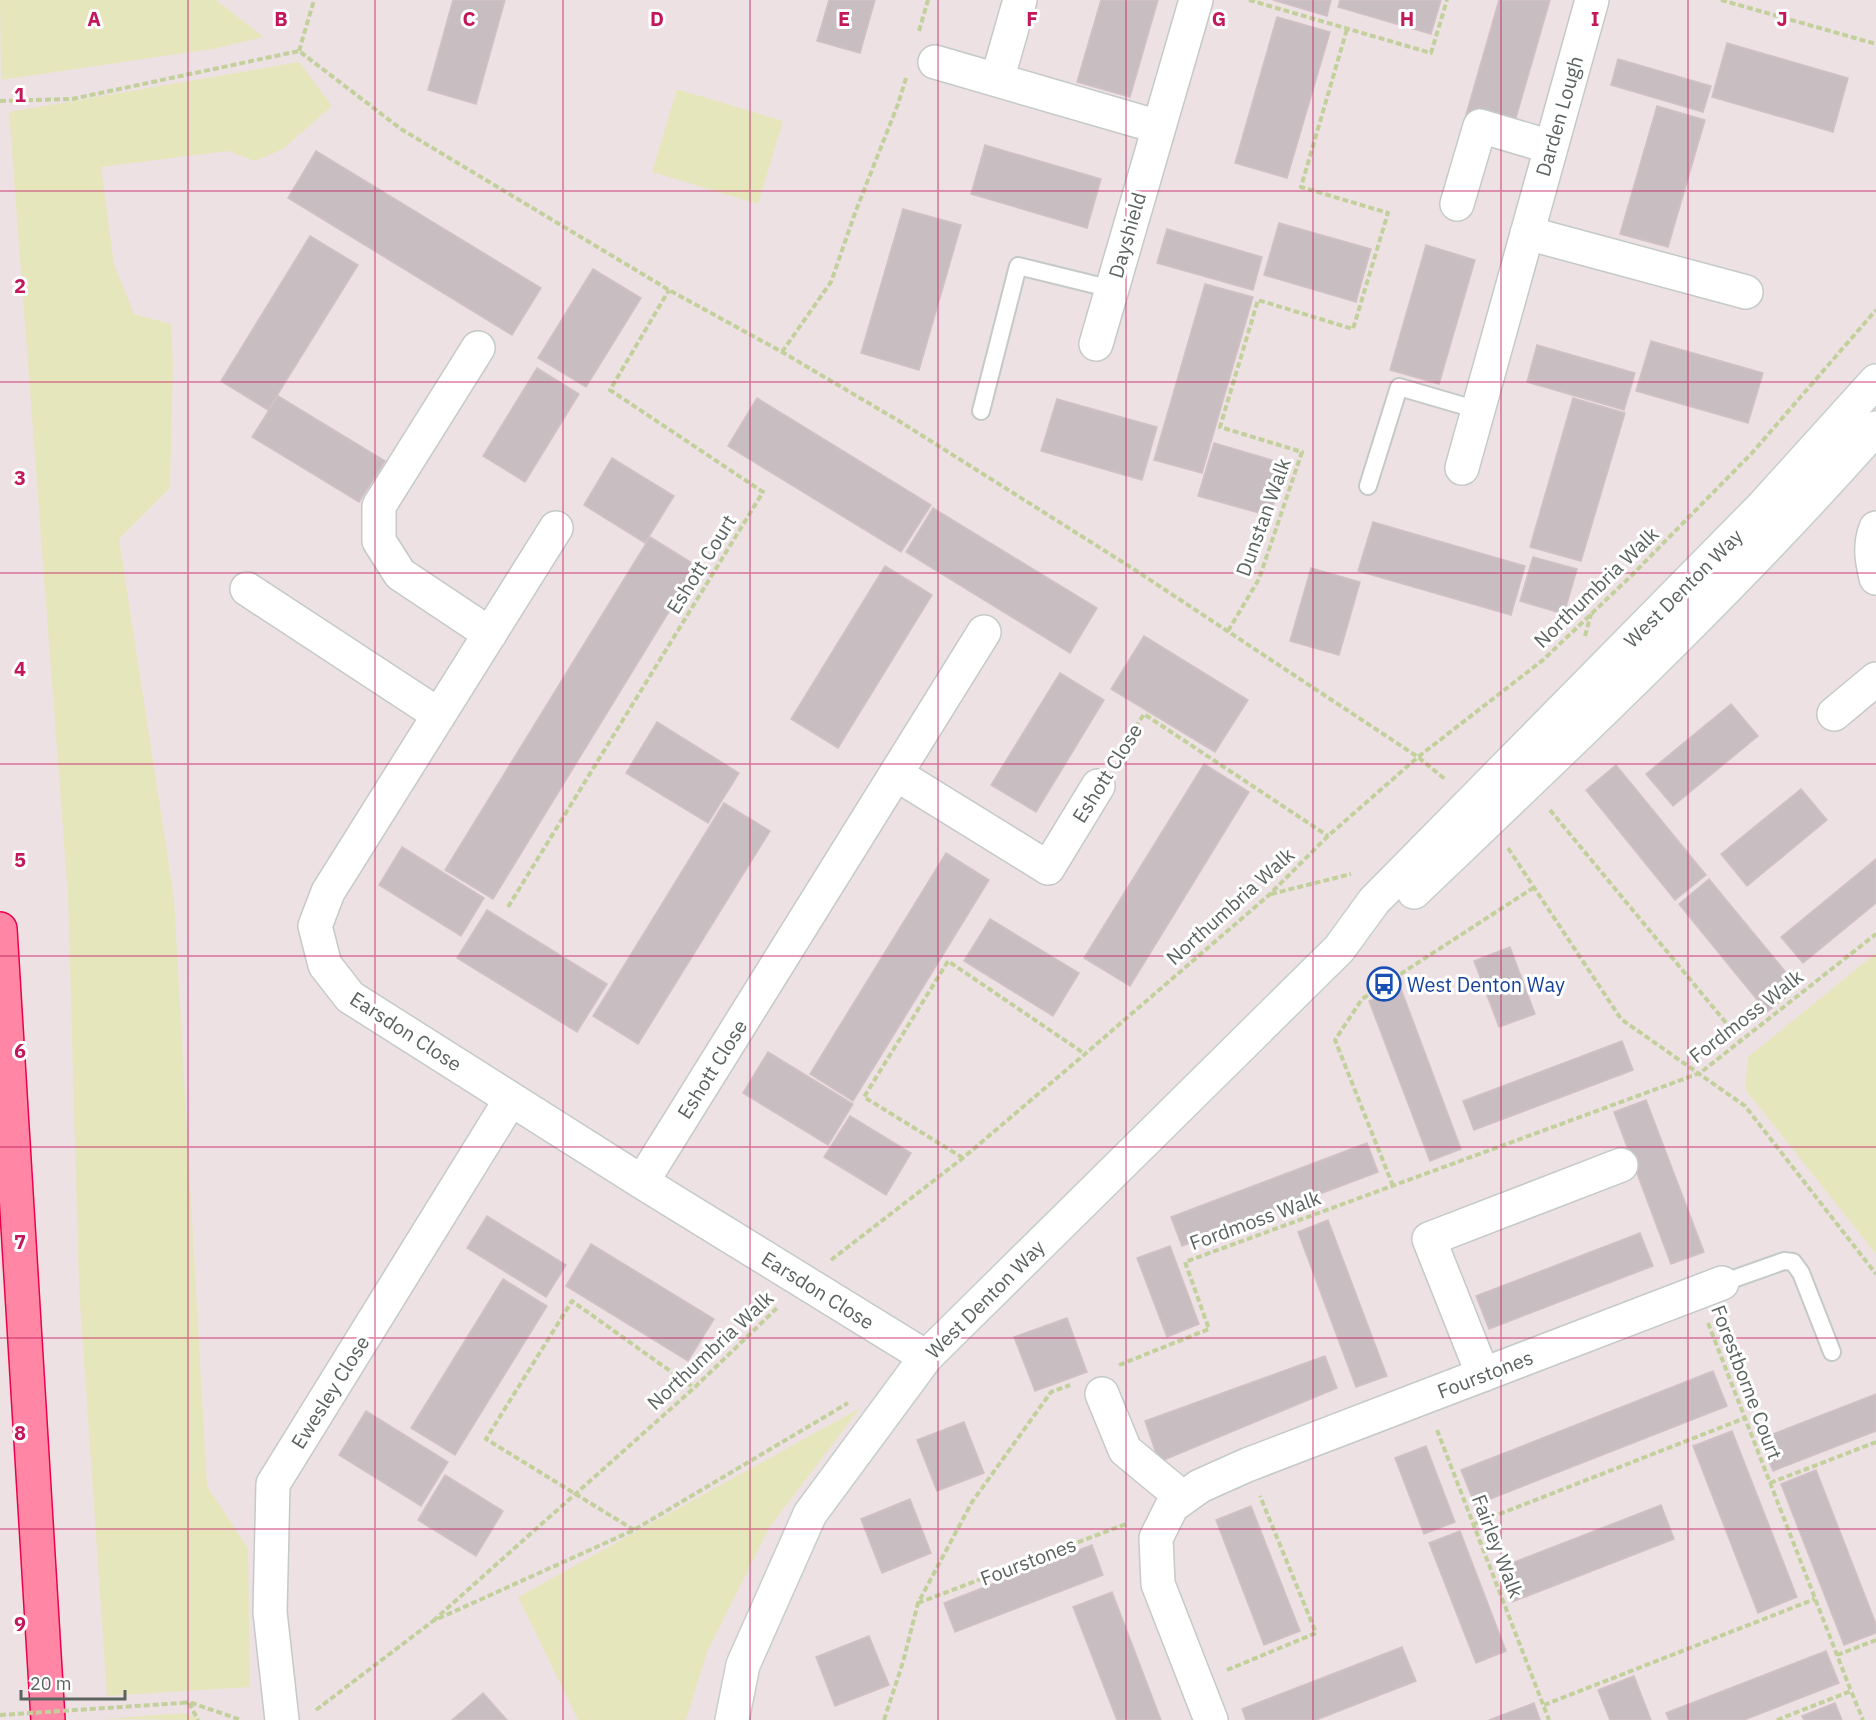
<svg xmlns="http://www.w3.org/2000/svg" width="1876" height="1720" viewBox="0 0 1876 1720" font-family="'IBM Plex Sans',sans-serif">
	<rect width="100%" height="100%" fill="#ede1e4"/>
	<path fill="#e6e6bd" d="M0 0H216L264 37 212 49 1 80Z
		M299 62 332 106 283 149 255 161 228 151 101 167 114 264 134 314 171 324 173 363 170 488 119 539 174 898 207 1486 248 1548 250 1687 107 1696 79 1288 68 896 9 112Z
		M677 89 783 121 758 204 652 172Z
		M1876 953V1254L1745 1089 1748 1057Z
		M860 1408 769 1528 707 1652 686 1720H578L518 1597Z
		M184 1713 203 1720 103 1719Z"/>
	<path fill="#c8bec1" stroke="#d2c0c5" stroke-width="1.5" d="M453 0H505L476 104 428 90Z
		M829 0H875L860 53 817 41Z
		M1101 0H1158L1130 97 1077 82Z
		M1273 0H1331L1327 16Z
		M1340 0H1441L1431 34 1338 7Z
		M1499 0H1550L1513 128 1466 115Z
		M1277 17 1330 32 1287 178 1235 163Z
		M1727 43 1848 78 1833 132 1712 97Z
		M1618 59 1711 86 1703 112 1611 85Z
		M1657 106 1705 120 1668 247 1620 234Z
		M985 145 1101 179 1087 228 971 194Z
		M316 151 541 288 512 335 288 198Z
		M903 209 961 225 919 370 861 353Z
		M1279 223 1371 249 1356 302 1264 275Z
		M1167 229 1262 257 1253 290 1157 263Z
		M310 236 358 265 268 410 221 381Z
		M1426 245 1475 260 1439 384 1390 370Z
		M593 269 641 298 586 387 538 358Z
		M1205 284 1253 297 1202 473 1154 460Z
		M1651 341 1763 373 1748 423 1636 391Z
		M1537 345 1635 373 1624 410 1527 382Z
		M537 368 579 394 525 482 483 456Z
		M278 396 385 461 359 502 252 437Z
		M757 398 931 505 901 552 728 446Z
		M1573 398 1625 413 1581 561 1530 547Z
		M1057 399 1157 427 1142 480 1041 451Z
		M1214 443 1285 464 1270 516 1198 496Z
		M612 458 674 496 645 543 584 505Z
		M933 508 1097 608 1070 653 906 552Z
		M1373 522 1525 566 1511 615 1358 571Z
		M650 537 697 566 493 899 445 870Z
		M1533 557 1577 569 1564 614 1520 601Z
		M885 566 932 595 838 748 791 719Z
		M1311 568 1360 582 1339 655 1290 641Z
		M1144 636 1248 700 1215 752 1111 689Z
		M1060 673 1104 700 1036 812 991 785Z
		M1731 704 1758 736 1673 806 1646 774Z
		M657 722 739 773 708 823 626 773Z
		M1204 764 1249 792 1130 986 1084 958Z
		M1616 765 1706 875 1675 900 1586 790Z
		M1801 789 1827 820 1747 886 1721 854Z
		M724 803 770 831 638 1044 593 1016Z
		M402 847 484 898 461 936 379 885Z
		M946 853 989 880 853 1101 810 1074Z
		M1876 859V903L1803 963 1781 937Z
		M1709 879 1798 987 1767 1012 1679 904Z
		M487 910 607 984 577 1032 457 958Z
		M990 919 1079 973 1053 1016 964 961Z
		M1510 947 1535 1014 1499 1027 1474 961Z
		M1401 989 1461 1149 1430 1161 1369 1001Z
		M1622 1041 1633 1070 1474 1130 1463 1101Z
		M768 1052 853 1104 828 1145 743 1093Z
		M1646 1100 1704 1252 1671 1264 1614 1112Z
		M850 1116 911 1153 886 1195 824 1157Z
		M1367 1143 1378 1172 1182 1246 1171 1217Z
		M487 1216 566 1265 546 1297 467 1248Z
		M1328 1220 1387 1376 1356 1387 1298 1232Z
		M1640 1233 1653 1266 1489 1329 1476 1296Z
		M591 1244 714 1319 688 1361 566 1286Z
		M1170 1246 1199 1324 1167 1337 1137 1258Z
		M503 1279 547 1306 455 1455 411 1428Z
		M1067 1318 1087 1372 1035 1391 1014 1337Z
		M1325 1356 1337 1388 1159 1462 1145 1421Z
		M1713 1371 1727 1406 1475 1505 1461 1470Z
		M1876 1394V1431L1773 1471 1760 1439Z
		M366 1411 448 1462 421 1506 339 1455Z
		M964 1422 984 1473 937 1491 917 1440Z
		M1732 1431 1797 1597 1758 1613 1693 1446Z
		M1426 1446 1455 1522 1424 1534 1395 1458Z
		M1816 1470 1876 1624V1633L1844 1645 1781 1484Z
		M445 1475 503 1511 476 1556 418 1520Z
		M910 1499 931 1553 882 1573 861 1519Z
		M1661 1505 1674 1539 1512 1602 1499 1568Z
		M1251 1506 1300 1631 1264 1645 1216 1520Z
		M1460 1531 1506 1651 1476 1663 1429 1543Z
		M1092 1545 1103 1575 955 1632 944 1603Z
		M1112 1592 1161 1720H1117L1073 1607Z
		M869 1636 889 1685 835 1706 816 1657Z
		M1402 1647 1416 1681 1316 1720H1246L1242 1709Z
		M1826 1651 1839 1683 1744 1720H1669L1666 1713Z
		M1634 1676 1651 1720H1610L1598 1690Z
		M483 1693 507 1720H452Z
		M1534 1703 1540 1720H1489Z
		M1835 1703 1842 1720H1804L1802 1716Z"/>
	<g fill="none" stroke-linecap="round" stroke-linejoin="round">
		<g stroke="#c3cac8" stroke-width="20">
			<path id="lane" d="M981 411 1018 266 1112 289
				M1368 486 1399 387 1478 410
				M1722 1283 1784 1261 1793 1262 1801 1273 1832 1352"/>
		</g>
		<g stroke="#c3cac8" stroke-width="36">
			<path id="street" d="M935 62 1159 127
				M997 80 1020 0
				M1457 204 1480 126 1551 147
				M1527 233 1746 292
				M1096 344 1196 0
				M478 348 379 506V541L400 574 490 634
				M1462 468 1592 0
				M556 528 328 892 315 926 325 965 350 997 642 1182 926 1357
				M1876 528C1869 546 1872 560 1876 578
				M247 589 439 715
				M1834 714 1876 679
				M896 774 1048 868 1098 786
				M642 1182 984 632
				M1483 1375 1429 1239 1621 1165
				M1102 1394 1125 1450 1183 1498
				M282 1720 270 1612 273 1484 511 1099
				M1211 1720 1158 1584 1156 1538 1172 1506 1200 1486 1247 1465 1722 1283"/>
		</g>
		<g stroke="#c5cfcb" stroke-width="36">
			<path id="secondary" d="M1414 892C1572 741 1732 591 1876 428
				M732 1720 743 1665 810 1514 926 1357 1339 949 1374 901 1762 507 1876 381"/>
		</g>
		<g stroke="#ef004a" stroke-width="36">
			<path id="highway" d="M0 929 48 1720"/>
		</g>
		<path stroke="#c2d19c" stroke-width="4" stroke-dasharray="6 3" stroke-linecap="butt" d="M1249 0 1431 53 1447 0
			M1721 0 1876 44
			M919 31 928 0
			M299 51 314 0
			M0 101 72 99 299 51 401 129 669 290 782 352 899 421 1132 568 1418 757 1446 780
			M782 352 831 282 855 213 898 104 906 78
			M1228 631 1259 579 1302 452 1220 427 1258 300 1353 329 1388 213 1301 187 1347 29
			M1585 636 1591 614
			M1116 758 1144 714 1328 836
			M1550 810 1741 1041
			M1508 848 1621 1019 1745 1106 1876 1274
			M1271 894 1351 874
			M508 907 763 492 610 390 669 290
			M963 1158 864 1097 948 961 1085 1054
			M1393 1186 1335 1040 1362 999 1533 888
			M831 1260 963 1158 1085 1054 1269 895 1328 836 1418 757 1543 660 1631 576 1752 453 1876 310
			M1708 1323 1851 1691
			M1119 1365 1209 1329 1185 1262 1700 1073 1876 934
			M1437 1430 1549 1720
			M1770 1483 1876 1442
			M1474 1524 1745 1418
			M634 1530 486 1439 572 1301 694 1388
			M918 1603 1126 1524
			M433 1621 694 1388 778 1307
			M1837 1655 1876 1640
			M1227 1670 1316 1633 1260 1496
			M182 1703 189 1702 241 1720
			M189 1703 198 1720
			M1544 1705 1815 1599
			M316 1710 433 1621 634 1530 848 1403
			M884 1720 903 1662 918 1603 972 1502 1051 1392 1070 1385
			M1777 1720 1851 1691 1863 1720"/>
		<use href="#lane" stroke="#fff" stroke-width="16"/>
		<use href="#street" stroke="#fff" stroke-width="33"/>
		<use href="#secondary" stroke="#fff" stroke-width="33"/>
		<use href="#highway" stroke="#ff87a5" stroke-width="33"/>
		<path stroke="#c2d19c" stroke-width="4" stroke-dasharray="6 3" stroke-linecap="butt" d="M0 1715 182 1703"/>
	</g>
	<path fill="none" stroke="#c2185b" stroke-width="1.5" stroke-opacity="0.55" d="M188 0V1720M375 0V1720M563 0V1720M750 0V1720M938 0V1720M1126 0V1720M1313 0V1720M1501 0V1720M1688 0V1720M0 191H1876M0 382H1876M0 573H1876M0 764H1876M0 956H1876M0 1147H1876M0 1338H1876M0 1529H1876"/>
	<defs>
		<g id="bus-ring" transform="scale(1.725)"><circle r="9.5" fill="#fff" stroke="#1a4fb4" stroke-width="1.5"/><path d="M-5-6H5V4H4V6H2V4H-2V6H-4V4H-5ZM-3.5-4V0h7V-4ZM-3.5 1.2v1.5H-2V1.2ZM2 1.2v1.5H3.5V1.2Z" fill="#1a4fb4"/></g>
	</defs>
	<g fill-rule="evenodd">
		<use href="#bus-ring" x="1384" y="984"/>
	</g>
	<g text-anchor="middle" dominant-baseline="central" stroke-width="6" stroke-linejoin="round" paint-order="stroke">
		<g font-size="20" fill="#5a635f" stroke="#fff">
			<text transform="translate(1559 116) rotate(-74)">Darden Lough</text>
			<text transform="translate(1127 235) rotate(-74)">Dayshield</text>
			<text transform="translate(1263 517) rotate(-70)">Dunstan Walk</text>
			<text transform="translate(701 564) rotate(-58)">Eshott Court</text>
			<text transform="translate(1596 587) rotate(-44)">Northumbria Walk</text>
			<text transform="translate(1683 588) rotate(-45)">West Denton Way</text>
			<text transform="translate(1107 773) rotate(-58)">Eshott Close</text>
			<text transform="translate(1230 906) rotate(-42)">Northumbria Walk</text>
			<text transform="translate(1746 1016) rotate(-38)">Fordmoss Walk</text>
			<text transform="translate(406 1031) rotate(33)">Earsdon Close</text>
			<text transform="translate(712 1069) rotate(-58)">Eshott Close</text>
			<text transform="translate(1255 1220) rotate(-20)">Fordmoss Walk</text>
			<text transform="translate(818 1290) rotate(32)">Earsdon Close</text>
			<text transform="translate(985 1299) rotate(-45)">West Denton Way</text>
			<text transform="translate(710 1350) rotate(-43)">Northumbria Walk</text>
			<text transform="translate(1485 1374) rotate(-21)">Fourstones</text>
			<text transform="translate(1747 1382) rotate(69)">Forestborne Court</text>
			<text transform="translate(330 1392) rotate(-58)">Ewesley Close</text>
			<text transform="translate(1498 1546) rotate(69)">Fairley Walk</text>
			<text transform="translate(1028 1561) rotate(-21)">Fourstones</text>
		</g>
		<g font-size="20" fill="#164399" stroke="#fff" text-anchor="start">
			<text x="1407" y="984">West Denton Way</text>
		</g>
	</g>
	<g font-size="20" text-anchor="middle" font-weight="bold" fill="#c2185b" stroke="#fff" stroke-width="6" stroke-linejoin="round" paint-order="stroke">
		<text x="94" y="26">A</text>
		<text x="281" y="26">B</text>
		<text x="469" y="26">C</text>
		<text x="657" y="26">D</text>
		<text x="844" y="26">E</text>
		<text x="1032" y="26">F</text>
		<text x="1219" y="26">G</text>
		<text x="1407" y="26">H</text>
		<text x="1595" y="26">I</text>
		<text x="1782" y="26">J</text>
		<text x="20" y="102">1</text>
		<text x="20" y="293">2</text>
		<text x="20" y="485">3</text>
		<text x="20" y="676">4</text>
		<text x="20" y="867">5</text>
		<text x="20" y="1058">6</text>
		<text x="20" y="1249">7</text>
		<text x="20" y="1440">8</text>
		<text x="20" y="1631">9</text>
	</g>
	<path d="M21 1690v9h104v-9" fill="none" stroke="#5a635f" stroke-width="3"/>
	<text x="30" y="1690" font-size="18" fill="#5a635f" stroke="#ffffff" stroke-width="4.5" paint-order="stroke">20 m</text>
</svg>
